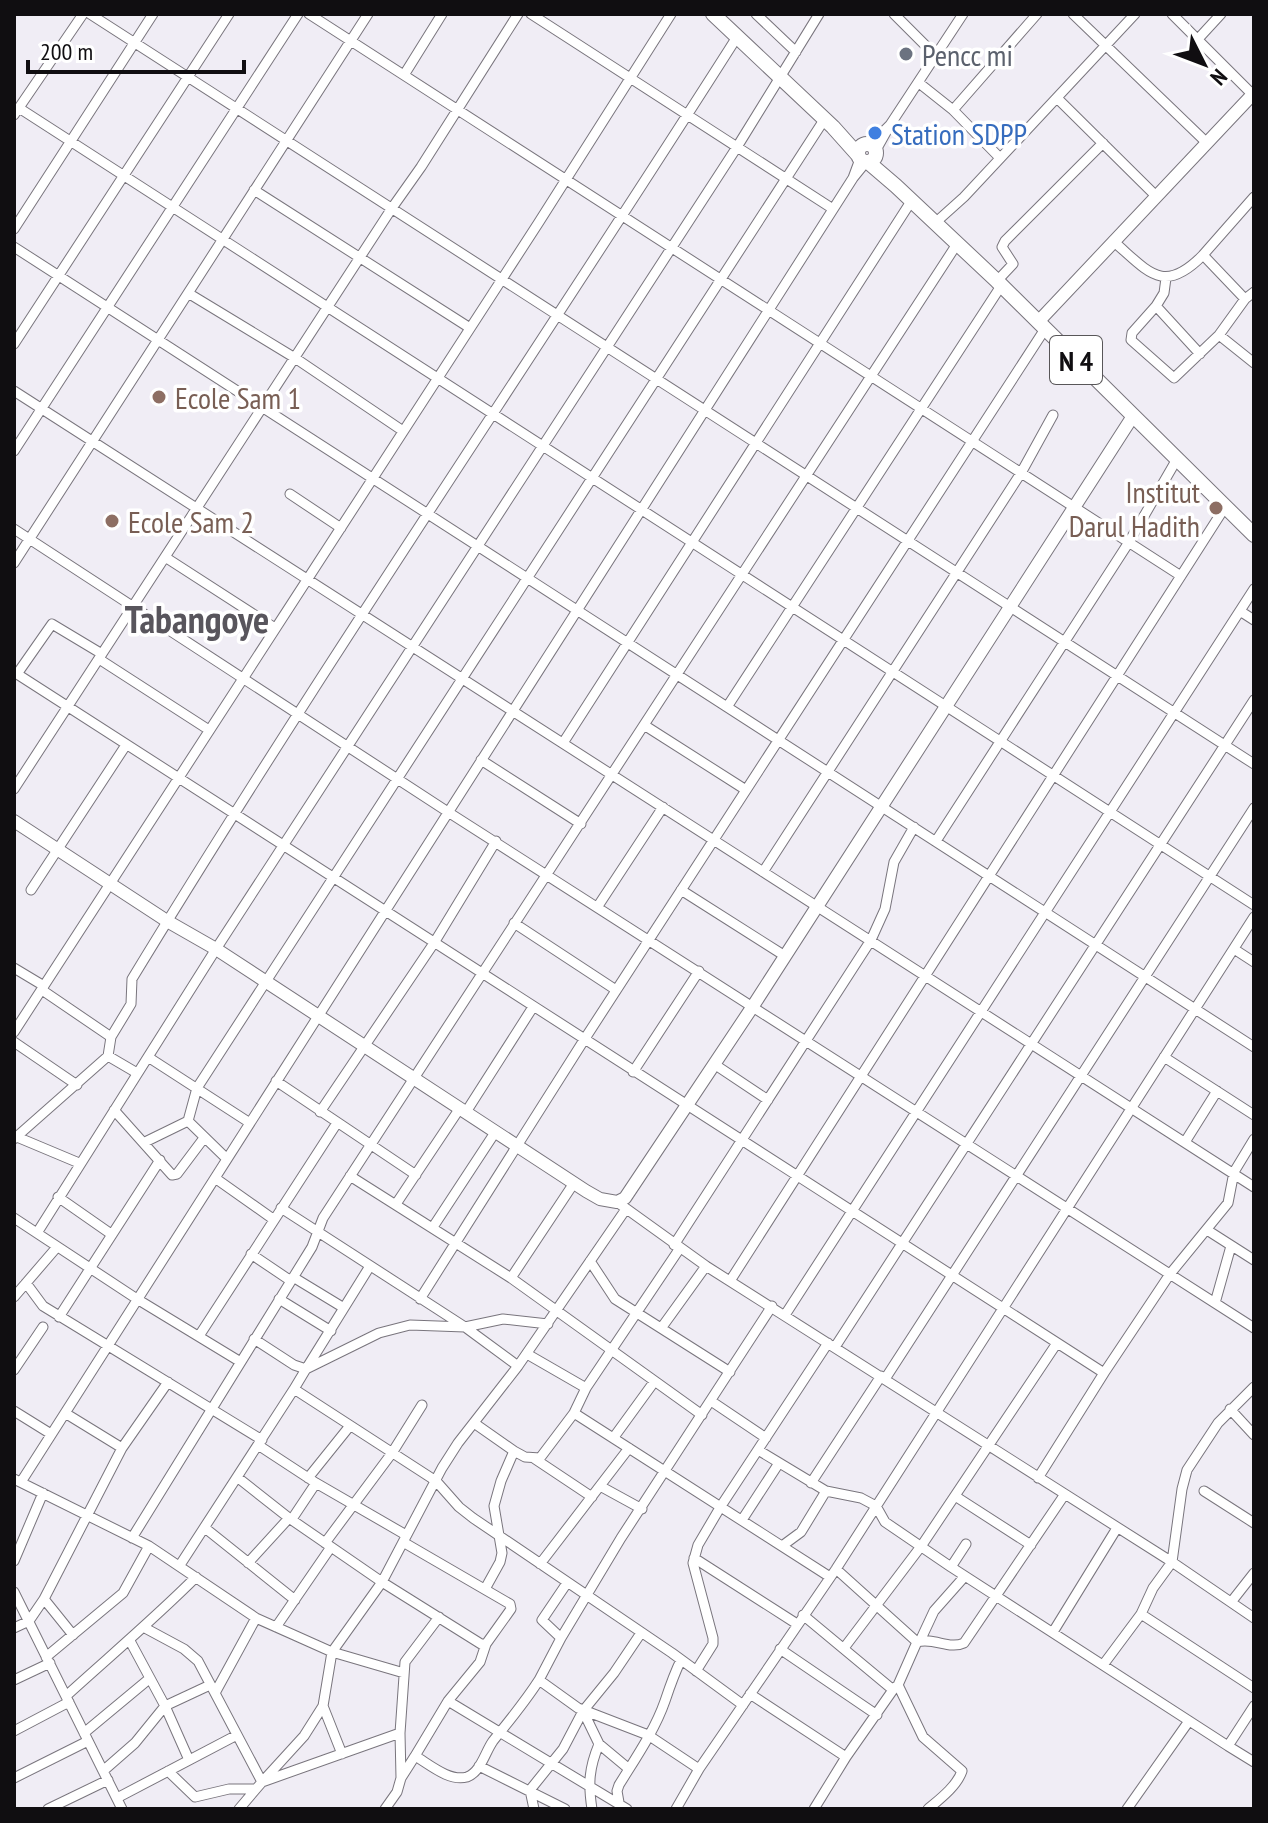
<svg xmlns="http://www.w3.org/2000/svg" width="1268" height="1823" viewBox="0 0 1268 1823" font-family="'PT Sans Narrow',sans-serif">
	<rect width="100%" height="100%" fill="#f0edf5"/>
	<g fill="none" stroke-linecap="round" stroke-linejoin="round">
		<g stroke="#79757d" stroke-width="11">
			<path id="street" d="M90 14 1254 764
				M309 14 1181 576
				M531 14 833 209
				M756 14 796 52
				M894 14 935 55
				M1073 14 1207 143
				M1172 14 1254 96
				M1198 39 1221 14
				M404 75 442 14
				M919 83 953 110 1000 158
				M1057 98 1156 196
				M19 108 1254 905
				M953 110 1037 14
				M14 115 83 14
				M890 125 963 14
				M871 144 890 125 876 150
				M860 159 853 178 866 162
				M254 190 470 328
				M935 223 964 197 1135 14
				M14 229 153 14
				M1113 241C1148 271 1163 296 1203 255L1245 299 1254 292
				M14 247 1254 1047
				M1203 255 1254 197
				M1166 278 1164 293 1156 306 1132 333 1131 340 1174 378 1219 335 1254 363
				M997 281 1013 264 1002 247 1005 241 1103 143
				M188 293 295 358 403 431
				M1156 306 1200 354
				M1219 335 1245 299
				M14 344 229 14
				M14 391 1254 1187
				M14 451 298 14
				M290 494 341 528
				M14 529 448 812 1254 1328
				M165 557 275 628
				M14 563 368 14
				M1240 611 1254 620
				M99 659 209 730
				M14 672 1104 1373
				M17 674 52 624 102 654
				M727 707 1001 286
				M644 725 746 790
				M563 743 912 200
				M481 760 581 824
				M14 789 392 208 421 167 518 14
				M936 841 1129 542 1177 459
				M763 872 1021 473 1053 415
				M31 890 126 745
				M681 890 785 956
				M598 906 663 807
				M514 923 616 990
				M1234 949 1254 962
				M14 968 44 986
				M42 990 111 1037
				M14 1032 539 222 671 14
				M14 1042 77 1085
				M148 1057 250 1123
				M1164 1057 1254 1115
				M714 1064 768 1100
				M633 1072 699 971
				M137 1073 108 1056 111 1037 131 1004 132 979C326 660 537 352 737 37
				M276 1081 416 1175
				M114 1110 172 1175 177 1174 204 1138
				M320 1112 434 943 496 841
				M466 1112 533 1007
				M188 1121 227 1159
				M17 1137 79 1163
				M14 1139 108 1056
				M145 1142 188 1121 197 1088 824 120
				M1185 1142 1217 1091
				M350 1176 511 1278 702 1415
				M215 1178 273 1219
				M58 1197 111 1234
				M617 1202 706 1266 1172 1562 1254 1618
				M396 1204 460 1108
				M281 1208 465 1327 518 1366
				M14 1218 137 1299 239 1361
				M433 1227 496 1131
				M1207 1230 1254 1260
				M37 1233 216 949 737 147 819 14
				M674 1245 871 940 885 909 894 862 914 827
				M680 1248 586 1388 574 1413 830 1577
				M251 1254 291 1281
				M590 1261 615 1299 730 1372
				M293 1277 344 1308
				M511 1278 574 1183
				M730 1281 1225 507
				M26 1283 43 1306 262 1440
				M14 1297 57 1247
				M279 1299 331 1331
				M420 1299 584 1040 1045 329
				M1215 1303 1231 1246
				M785 1315 1254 589
				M59 1317 160 1160
				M662 1327 706 1266
				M199 1336 337 1123
				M254 1339 294 1365 306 1369 294 1389 436 1481 459 1507 473 1518 672 1653 743 1705
				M835 1347 1254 700
				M527 1354 586 1388
				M306 1369 379 1333 410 1325 465 1327 503 1319 548 1324
				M306 1369 370 1266
				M14 1370 43 1327
				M885 1379 1254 808
				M711 1401 766 1438
				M1230 1409 1254 1435
				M14 1411 51 1434
				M65 1413 122 1448
				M474 1423 514 1451
				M614 1437 654 1382
				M258 1445 316 1483 406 1535
				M758 1450 826 1491 861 1498 876 1506 885 1522 951 1567 1228 1746 1254 1706
				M535 1459 592 1497
				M237 1477 289 1518
				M308 1478 349 1427
				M1038 1478 1104 1373 1170 1274 1228 1203 1234 1172 1254 1139
				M14 1479 149 1546 256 1618 332 1652 404 1673
				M21 1482 853 178
				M811 1483 881 1376
				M600 1486 642 1509
				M1204 1491 1254 1523
				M955 1496 1031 1545
				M292 1519 316 1483
				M742 1520 779 1463
				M205 1528 295 1600
				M132 1538 312 1247 323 1218 957 244
				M403 1542 510 1604 511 1609 486 1644H481L382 1582 442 1468 458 1443 518 1366 626 1209
				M325 1543 392 1453 422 1405
				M782 1546 801 1532 826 1491
				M694 1558 797 1624
				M14 1561 43 1493
				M540 1564 629 1448
				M180 1565 294 1389
				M951 1567 966 1544
				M836 1569 917 1642 898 1685 923 1737 962 1771C957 1786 940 1799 928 1809
				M485 1589 500 1562 502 1553 494 1506 501 1481 514 1451 525 1457 540 1458 574 1413
				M14 1592 122 1809
				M44 1599 73 1635
				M1232 1601 1254 1573
				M1141 1614 1254 1688
				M803 1615 892 1689
				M276 1627 331 1547
				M14 1628 29 1621 44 1599 122 1448 168 1382
				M145 1628 184 1649 198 1661 262 1782 304 1736 323 1706 332 1652 382 1582 289 1518 248 1563
				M1053 1632 1117 1528
				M561 1638 542 1620 567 1583
				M130 1641 165 1706 189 1760
				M920 1641 934 1611 965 1576
				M917 1642C934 1637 949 1650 964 1643L1065 1494
				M844 1648 922 1545 1057 1343
				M780 1649 877 1715
				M46 1657 123 1593 149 1546
				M1103 1665 1141 1614 1153 1588 1172 1562 1182 1489 1187 1470 1218 1423 1254 1387
				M696 1671 713 1644V1638L693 1563 698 1545 721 1506 828 1343
				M14 1680 50 1663
				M539 1680 561 1638 621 1538 772 1306
				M215 1693 256 1618
				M750 1694 846 1757 814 1809
				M66 1696C110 1656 154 1619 196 1577
				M448 1701 627 1809
				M323 1706 342 1754
				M583 1711 599 1744 629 1769
				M14 1731 69 1702
				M84 1733 149 1679
				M1228 1746 1254 1762
				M415 1756 448 1701 480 1662 486 1644
				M846 1757 895 1687
				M479 1766 565 1809
				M103 1771 135 1743 165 1706 210 1685
				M168 1771 195 1797 229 1789H256
				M14 1778 88 1741
				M401 1778 415 1756C429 1764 449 1782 467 1777 481 1772 485 1752 493 1741 509 1721 525 1702 539 1680L578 1708 648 1735 699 1769
				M117 1798 237 1735
				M620 1808 617 1791 619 1785C635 1759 655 1730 665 1701 670 1686 674 1674 681 1660
				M48 1809 108 1780
				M239 1809 262 1782 400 1733
				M385 1809 397 1792 401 1778 400 1733 405 1662 439 1617
				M534 1809 530 1790 563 1749 583 1711 614 1673 641 1633
				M592 1809C588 1784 589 1768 599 1744
				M676 1809 699 1769 836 1569 1254 917
				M1127 1809 1189 1721"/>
		</g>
		<g stroke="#79757d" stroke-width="14">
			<path id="secondary" d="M1038 322 1254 93
				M14 821 167 921 216 949 586 1191 600 1199 617 1202 625 1198 753 1006 1133 416"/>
		</g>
		<g stroke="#79757d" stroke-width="16">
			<path id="primary" d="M713 14 833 127 858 155
				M858 153a9 9 0 1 1 18 0a9 9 0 1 1-18 0Z
				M868 162 896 186 997 281 1254 535"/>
		</g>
		<use href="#street" stroke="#fff" stroke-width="9"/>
		<use href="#secondary" stroke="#fff" stroke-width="12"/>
		<use href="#primary" stroke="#fff" stroke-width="14"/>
	</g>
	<circle fill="#6b7280" stroke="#fff" stroke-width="3" cx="906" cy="54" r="8"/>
	<circle fill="#3f7fe0" stroke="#fff" stroke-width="3" cx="875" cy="133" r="8"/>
	<g fill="#8d6e63" stroke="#fff" stroke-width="3">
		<circle cx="159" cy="397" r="8"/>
		<circle cx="1216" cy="508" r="8"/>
		<circle cx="112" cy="521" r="8"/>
	</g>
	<g text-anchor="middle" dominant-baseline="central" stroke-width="7" stroke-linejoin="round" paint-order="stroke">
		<rect fill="#fff" stroke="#585658" stroke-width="2" x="1050" y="336" width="52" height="48" rx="6"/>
		<g font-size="28" font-weight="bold" fill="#100e11">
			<text x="1076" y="360">N 4</text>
		</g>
		<g font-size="30" fill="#5b616d" stroke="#fff" text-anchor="start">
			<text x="922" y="54">Pencc mi</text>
		</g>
		<g font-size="30" fill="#366cbe" stroke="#fff" text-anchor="start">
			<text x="891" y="133">Station SDPP</text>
		</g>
		<g font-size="30" fill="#785e54" stroke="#fff" text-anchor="start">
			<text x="175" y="397">Ecole Sam 1</text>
			<text x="1200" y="491" text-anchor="end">Institut<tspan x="1200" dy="34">Darul Hadith</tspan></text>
			<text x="128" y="521">Ecole Sam 2</text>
		</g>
		<g font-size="38" font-weight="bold" fill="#58555c" stroke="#fff">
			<text x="197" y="618">Tabangoye</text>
		</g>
	</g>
	<rect width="1268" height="1823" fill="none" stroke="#100e11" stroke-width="32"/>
	<g transform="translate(1204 64) rotate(132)" stroke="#ffffff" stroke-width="6" paint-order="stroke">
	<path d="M0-6L14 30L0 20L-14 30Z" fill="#100e11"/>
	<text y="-12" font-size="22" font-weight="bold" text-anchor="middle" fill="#100e11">N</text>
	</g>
	<path d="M28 60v12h216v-12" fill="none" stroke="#100e11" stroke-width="4"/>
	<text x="40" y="60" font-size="24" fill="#100e11" stroke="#ffffff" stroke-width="6" paint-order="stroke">200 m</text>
</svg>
